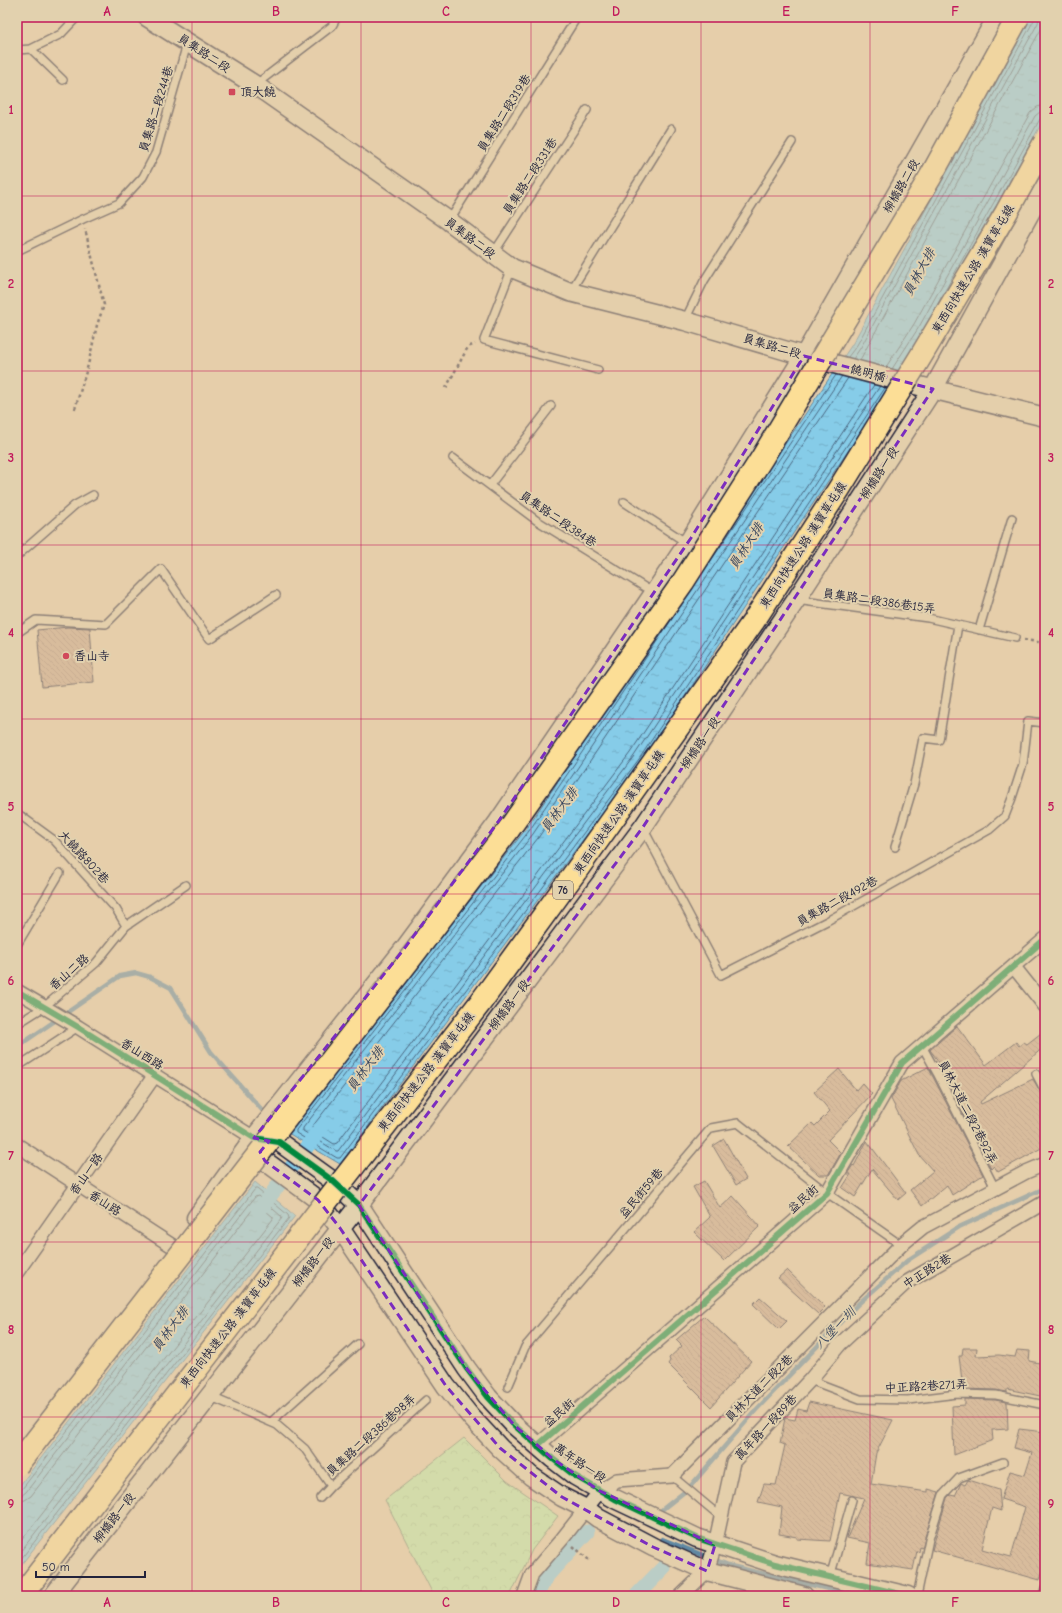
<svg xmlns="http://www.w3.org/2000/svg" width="1062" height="1613" viewBox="0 0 1062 1613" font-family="'Comic Neue','LXGW WenKai TC',sans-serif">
	<defs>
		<pattern id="park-crowns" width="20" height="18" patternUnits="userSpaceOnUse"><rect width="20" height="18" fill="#bdecaa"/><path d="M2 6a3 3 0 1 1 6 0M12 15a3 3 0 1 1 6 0" fill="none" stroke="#a2ca93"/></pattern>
		<pattern id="water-ripples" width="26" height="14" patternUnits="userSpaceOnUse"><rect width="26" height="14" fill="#86cce8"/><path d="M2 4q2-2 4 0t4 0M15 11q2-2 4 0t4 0" fill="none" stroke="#73afc8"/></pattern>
		<pattern id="building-back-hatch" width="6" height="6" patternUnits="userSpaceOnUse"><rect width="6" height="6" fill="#c8a68d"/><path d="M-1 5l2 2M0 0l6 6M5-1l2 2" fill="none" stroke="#a28774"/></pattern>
	</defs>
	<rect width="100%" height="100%" fill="#e6ceaa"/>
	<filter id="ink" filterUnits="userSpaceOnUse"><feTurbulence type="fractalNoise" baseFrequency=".025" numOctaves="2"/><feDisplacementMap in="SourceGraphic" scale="8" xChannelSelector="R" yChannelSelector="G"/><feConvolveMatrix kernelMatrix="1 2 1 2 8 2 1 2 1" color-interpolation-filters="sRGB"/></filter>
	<g filter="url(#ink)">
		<path fill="url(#park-crowns)" stroke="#708772" d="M464 1438 507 1481 558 1516 532 1550 510 1596H434L385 1500Z"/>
		<path fill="url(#water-ripples)" stroke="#5e88a3" d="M1031 17H1045V117L927 332 642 761 340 1164 288 1133 526 829 853 343Z
			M255 1182 295 1216 17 1570V1489Z"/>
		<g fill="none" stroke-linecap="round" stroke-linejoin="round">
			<path stroke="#4a6680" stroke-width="1" d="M936 307 1040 119 1045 116
				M848 357 857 345 1034 20V17
				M853 359 861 347 1038 23 1039 17
				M860 360 1045 22
				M886 367 914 324 1030 113 1037 107 1045 105
				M892 369 919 327 1035 116 1040 112 1045 111
				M842 376 533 834 303 1128V1131L336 1151H338L634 756 880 386
				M848 378 538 838 312 1127V1130L334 1144 337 1143 630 753 874 385
				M704 571 836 375
				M678 610 529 831 296 1130V1133L337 1158H340L639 759 885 388
				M17 1491 22 1489 255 1189H257L288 1215 289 1218 17 1564
				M17 1496 22 1495 26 1492 255 1197 258 1196 281 1216 282 1218 17 1556
				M17 1502 25 1500 31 1496 256 1205H259L273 1217V1219L17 1546"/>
			<path stroke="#5e88a3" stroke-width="4.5" d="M17 1047 120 976 136 973 150 977 171 988 211 1052 262 1110
				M659 1512 688 1489 756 1410 858 1304 908 1260 959 1227 1045 1188
				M662 1539 731 1566 858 1596"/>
			<path stroke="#86cce8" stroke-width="15" d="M259 1211 320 1129
				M536 1596 546 1577 587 1532
				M636 1596 663 1568"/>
		</g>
		<path fill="url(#building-back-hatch)" stroke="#22223b" d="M68 627 90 628 94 682 42 687 37 630Z
			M957 1026 986 1065 1016 1042 1019 1046 1024 1042 1027 1044 1045 1030V1046L980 1102 981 1104 1033 1079 1041 1093 1045 1096V1146L998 1172 994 1166 991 1169 937 1063 939 1062 930 1050Z
			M928 1067 983 1175 952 1195 947 1185 922 1206 910 1190 933 1171 919 1155 891 1099 901 1081Z
			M839 1069 856 1090 862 1083 872 1094 828 1140 841 1153 828 1175H819L788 1146 812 1123 815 1126 830 1111 814 1092Z
			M724 1139 746 1179 736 1185 713 1146Z
			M867 1141 906 1193 898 1200 872 1169 855 1197 842 1188 851 1174H847L853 1165 854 1166Z
			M704 1181 720 1208 733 1196 760 1226 724 1261 694 1232 710 1217 693 1187Z
			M787 1270 825 1307 818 1314 778 1278Z
			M760 1297 787 1321 779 1329 753 1304Z
			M704 1316 751 1361 711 1407 668 1364 670 1361 669 1358 682 1346 676 1340Z
			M963 1348H977L976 1356 999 1355 1015 1357 1017 1350 1030 1351 1029 1361 1045 1364V1397L1007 1389V1392L996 1390 963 1389 959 1356H962Z
			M965 1399 995 1400 1007 1402 1008 1429 992 1430 993 1440 954 1455 952 1406 965 1405Z
			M809 1402 893 1420 876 1453 871 1484 928 1492V1489L939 1492 922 1548 920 1547 919 1552 917 1551 913 1570 867 1563 870 1543 847 1538 864 1498 840 1493 830 1541 797 1539V1537L779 1534 782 1507 758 1502 764 1484 776 1485 785 1445 780 1443 785 1418 795 1420 798 1409 806 1411Z
			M1019 1429 1045 1432V1561L1040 1580 932 1550 947 1498 950 1495 955 1496 960 1485 961 1483 965 1485 968 1480 999 1490 1001 1511 992 1508 982 1549 1011 1557 1025 1507 1001 1499 1010 1471 1025 1475 1032 1453 1014 1448Z"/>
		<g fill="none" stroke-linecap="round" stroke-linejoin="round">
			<g stroke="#22223b" stroke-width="10">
				<path id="lane" d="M31 49 63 80
					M17 50 31 49 61 34 77 17
					M255 85 332 26 337 17
					M449 221 577 17
					M17 251 83 219 119 203 143 177 156 152 187 44
					M493 254 587 110
					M512 268 484 340 598 370
					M570 292 671 129
					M685 320 704 281 792 142
					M453 458 536 520 654 593
					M490 485 551 406
					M624 502 687 543
					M17 556 75 505 93 495
					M796 600 928 618 1015 638
					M979 630 1012 518
					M17 633 36 620 106 624 161 569 209 639 276 595
					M17 813 54 840 116 909 126 926
					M643 828 721 975 827 921 989 830 1005 816 1012 798 1023 764 1028 721 1045 723
					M895 847 914 784 923 738 939 740 958 625
					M17 945 60 873
					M17 1024 44 1007 96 963 126 926 186 885
					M922 1046 937 1073 995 1188
					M17 1067 78 1027
					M1036 1074 1045 1091
					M810 1380 860 1399 908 1400 957 1394 996 1395 1045 1405
					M508 1387 525 1347 711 1128 738 1123 827 1193 901 1245
					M209 1396 277 1425 305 1449 331 1486 426 1400
					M271 1422 358 1344
					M672 1476 721 1517
					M320 1498 331 1486
					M830 1577 852 1500
					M917 1596 929 1539 943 1495 959 1478 1003 1462
					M1043 1596 1045 1588"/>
			</g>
			<g stroke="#22223b" stroke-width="16">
				<path id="street" d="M1014 967 1045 1006
					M17 991 78 1027 254 1138
					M17 1145 174 1247
					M17 1272 155 1075
					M537 1446 827 1193 902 1063 1045 939
					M524 1596 532 1574 563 1538 600 1491 617 1480 672 1476 901 1245 923 1227 1026 1172 1045 1164
					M681 1596 707 1571 715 1545 733 1462 810 1380 840 1344 907 1282 1045 1202"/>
			</g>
			<g stroke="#22223b" stroke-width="21">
				<path id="secondary" d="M147 17 255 85 449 221 512 268 570 292 685 321 804 356 899 381 1045 417
					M257 1139 279 1142 333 1181 359 1205 467 1369 488 1397 514 1425 553 1459 575 1476 615 1499 697 1538 775 1564 908 1596
					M255 1141 265 1161 318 1200 340 1228 446 1386 471 1417 500 1448 531 1476 562 1497 586 1509 598 1518 653 1547 707 1571 804 1596
					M196 1218 254 1138 404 949 498 822 654 593 691 538 804 356 997 17
					M53 1596 359 1205 643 827 796 600 933 389 1045 186"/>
			</g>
			<path stroke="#22223b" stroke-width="2.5" stroke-dasharray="3 3" stroke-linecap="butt" d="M446 388 468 347 475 344
				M75 409 88 365 97 325 104 305 85 229
				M1024 640 1045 643
				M573 1546 589 1560"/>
			<use href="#lane" stroke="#e2d1ae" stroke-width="7"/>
			<use href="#street" stroke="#e2d1ae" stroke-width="13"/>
			<use href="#secondary" stroke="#e2d1ae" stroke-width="18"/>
			<g stroke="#22223b" stroke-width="25" stroke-linecap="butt">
				<path id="highway-bridge" d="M17 1465 410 959 509 829 683 582 762 458 931 176 1018 17
					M21 1596 480 1003 576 871 753 622 839 489 921 356 1006 213 1045 142"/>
			</g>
			<use href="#highway-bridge" stroke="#fcde96" stroke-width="22"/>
			<g stroke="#e2d1ae" stroke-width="8">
				<path id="cycleway" d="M17 991 78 1027 254 1138 279 1142 333 1181 359 1205 467 1369 488 1397 514 1425 553 1459 575 1476 615 1499 697 1538 775 1564 908 1596
					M537 1446 827 1193 902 1063 1045 939"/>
			</g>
			<use href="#cycleway" stroke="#00873e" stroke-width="6"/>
		</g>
	</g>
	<path d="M0 0H1062V1613H0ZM804 356 933 389 643 827 359 1205 467 1369 514 1425 553 1459 600 1491 715 1545 707 1571 653 1547 562 1497 500 1448 446 1386 340 1228 318 1200 265 1161 260 1152 269 1141 254 1138 404 949 498 822 691 538Z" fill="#e6ceaa" fill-opacity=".55" fill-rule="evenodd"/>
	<path fill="none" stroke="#7b2cbf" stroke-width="3" stroke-dasharray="8 5" stroke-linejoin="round" d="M804 356 933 389 643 827 359 1205 467 1369 514 1425 553 1459 600 1491 715 1545 707 1571 653 1547 562 1497 500 1448 446 1386 340 1228 318 1200 265 1161 260 1152 269 1141 254 1138 404 949 498 822 691 538Z"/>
	<path fill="none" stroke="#c2185b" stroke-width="1" stroke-opacity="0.55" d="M192 17V1596M361 17V1596M531 17V1596M701 17V1596M870 17V1596M17 196H1045M17 371H1045M17 545H1045M17 719H1045M17 894H1045M17 1068H1045M17 1242H1045M17 1417H1045"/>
	<g fill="#d1495b" stroke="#e2d1ae" stroke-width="1.5">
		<rect x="228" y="88" width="8" height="8" rx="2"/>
		<circle cx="66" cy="656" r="4"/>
	</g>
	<g text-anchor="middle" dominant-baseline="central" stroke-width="4" stroke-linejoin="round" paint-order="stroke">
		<rect fill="#e2d1ae" stroke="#5c565e" stroke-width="1" x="553" y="881" width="20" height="18" rx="3"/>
		<g font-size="11" font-weight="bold" fill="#22223b">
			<text x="563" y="890">76</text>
		</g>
		<g font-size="12" fill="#22223b" stroke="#e2d1ae">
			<text transform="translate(204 53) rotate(33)">員集路二段</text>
			<text transform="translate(156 109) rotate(-73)">員集路二段244巷</text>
			<text transform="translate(504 113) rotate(-58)">員集路二段319巷</text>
			<text transform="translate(530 176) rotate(-57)">員集路二段331巷</text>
			<text transform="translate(901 186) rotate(-60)">柳橋路二段</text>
			<text transform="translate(470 238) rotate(37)">員集路二段</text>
			<text transform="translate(973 269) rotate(-59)">東西向快速公路 漢寶草屯線</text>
			<text transform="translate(772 346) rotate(16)">員集路二段</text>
			<text transform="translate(868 373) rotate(15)">饒明橋</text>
			<text transform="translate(879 473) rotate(-57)">柳橋路一段</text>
			<text transform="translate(558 519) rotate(34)">員集路二段384巷</text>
			<text transform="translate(803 545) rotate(-57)">東西向快速公路 漢寶草屯線</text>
			<text transform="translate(879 601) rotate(8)">員集路二段386巷15弄</text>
			<text transform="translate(700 743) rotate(-56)">柳橋路一段</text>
			<text transform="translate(619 812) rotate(-55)">東西向快速公路 漢寶草屯線</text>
			<text transform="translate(84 857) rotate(47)">大饒路802巷</text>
			<text transform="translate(837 901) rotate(-29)">員集路二段492巷</text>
			<text transform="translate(69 972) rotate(-41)">香山二路</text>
			<text transform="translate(509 1005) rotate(-53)">柳橋路一段</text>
			<text transform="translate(142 1054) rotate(32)">香山西路</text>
			<text transform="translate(426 1072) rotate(-52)">東西向快速公路 漢寶草屯線</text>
			<text transform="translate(968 1112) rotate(63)">員林大道二段2巷92弄</text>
			<text transform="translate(86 1174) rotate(-55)">香山一路</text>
			<text transform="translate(641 1193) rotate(-50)">益民街59巷</text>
			<text transform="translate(803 1199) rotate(-42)">益民街</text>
			<text transform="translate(105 1203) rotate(33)">香山路</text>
			<text transform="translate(313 1262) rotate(-52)">柳橋路一段</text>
			<text transform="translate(927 1271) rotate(-32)">中正路2巷</text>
			<text transform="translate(228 1328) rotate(-52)">東西向快速公路 漢寶草屯線</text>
			<text transform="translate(926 1386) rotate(-3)">中正路2巷271弄</text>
			<text transform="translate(759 1388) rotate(-45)">員林大道二段2巷</text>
			<text transform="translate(559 1413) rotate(-41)">益民街</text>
			<text transform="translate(766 1427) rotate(-47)">萬年路一段89巷</text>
			<text transform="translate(371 1435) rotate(-42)">員集路二段386巷98弄</text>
			<text transform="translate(580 1463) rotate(34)">萬年路一段</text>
			<text transform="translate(114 1518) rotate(-52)">柳橋路一段</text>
		</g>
		<g font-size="12" fill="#22223b" stroke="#e2d1ae" text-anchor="start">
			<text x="240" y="92">頂大饒</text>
			<text x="74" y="656">香山寺</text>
		</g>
		<g font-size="13" font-style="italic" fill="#36445e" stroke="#e2d1ae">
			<text transform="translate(919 272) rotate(-61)">員林大排</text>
			<text transform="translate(746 546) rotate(-57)">員林大排</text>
			<text transform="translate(559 810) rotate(-53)">員林大排</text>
			<text transform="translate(365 1069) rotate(-53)">員林大排</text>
			<text transform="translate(835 1328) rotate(-46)">八堡一圳</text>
			<text transform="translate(170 1329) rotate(-53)">員林大排</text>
		</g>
	</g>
	<rect width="1062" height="1613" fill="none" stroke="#e2d1ae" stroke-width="44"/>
	<path d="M36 1571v6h109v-6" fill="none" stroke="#22223b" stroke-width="2"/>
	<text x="42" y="1571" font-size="12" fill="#22223b" stroke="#e2d1ae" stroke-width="3" paint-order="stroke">50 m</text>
	<rect x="22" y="22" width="1018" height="1569" fill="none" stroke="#c2185b" stroke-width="1.5"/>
	<g font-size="13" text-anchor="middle" font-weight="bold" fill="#c2185b">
		<text x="107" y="16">A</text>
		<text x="276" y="16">B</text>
		<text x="446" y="16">C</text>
		<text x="616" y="16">D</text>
		<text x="786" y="16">E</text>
		<text x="955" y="16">F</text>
		<text x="11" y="114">1</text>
		<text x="1051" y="114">1</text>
		<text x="11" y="288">2</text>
		<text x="1051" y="288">2</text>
		<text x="11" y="462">3</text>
		<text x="1051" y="462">3</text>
		<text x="11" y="637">4</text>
		<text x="1051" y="637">4</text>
		<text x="11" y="811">5</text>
		<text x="1051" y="811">5</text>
		<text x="11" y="985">6</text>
		<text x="1051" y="985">6</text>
		<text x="11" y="1160">7</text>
		<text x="1051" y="1160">7</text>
		<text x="11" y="1334">8</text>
		<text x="1051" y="1334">8</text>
		<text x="11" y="1508">9</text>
		<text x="1051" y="1508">9</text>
		<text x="107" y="1607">A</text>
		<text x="276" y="1607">B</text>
		<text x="446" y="1607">C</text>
		<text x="616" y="1607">D</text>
		<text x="786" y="1607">E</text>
		<text x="955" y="1607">F</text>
	</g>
</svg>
